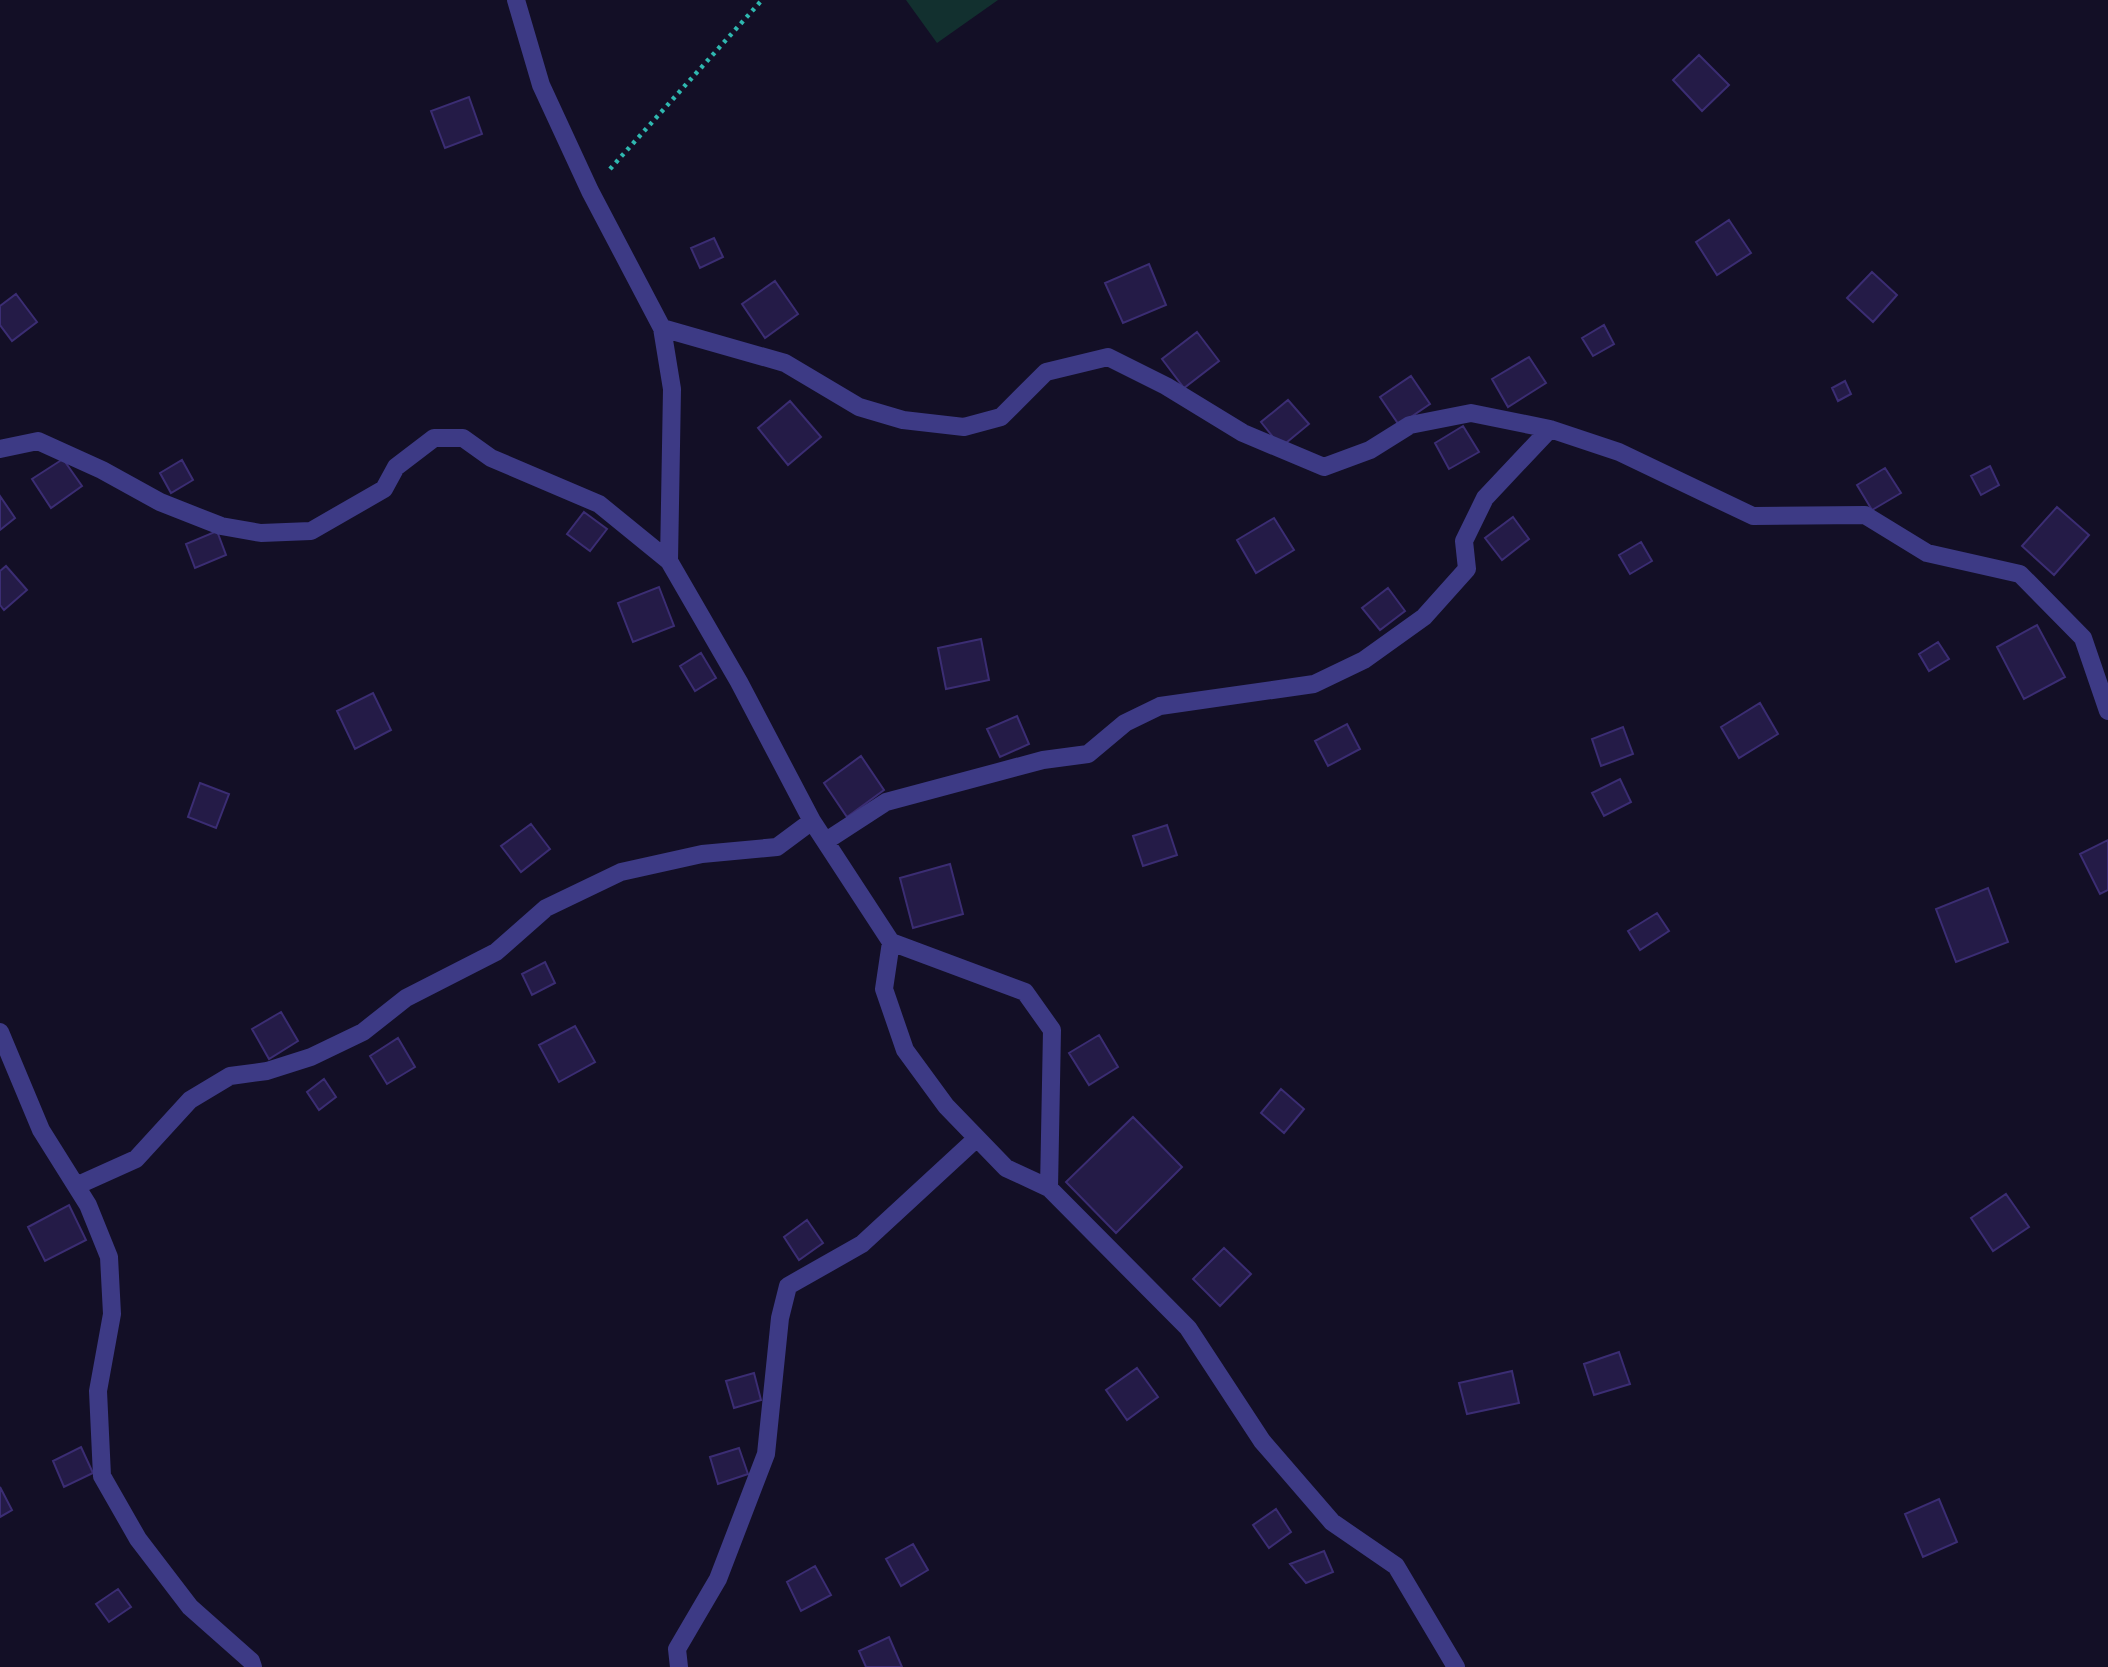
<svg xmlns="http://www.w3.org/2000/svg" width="2108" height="1667" viewBox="0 0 2108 1667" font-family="Jost,sans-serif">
	<rect width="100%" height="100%" fill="#130f26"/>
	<path fill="#12302f" d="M906 0H998L937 43Z"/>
	<path fill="#241b47" stroke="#3b2d73" stroke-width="2" d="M1699 55 1729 85 1702 111 1673 80Z
		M469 97 482 134 445 148 431 111Z
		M1729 220 1751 253 1717 275 1696 242Z
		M714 238 723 257 700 268 691 248Z
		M1149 264 1166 305 1123 323 1105 283Z
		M1872 272 1897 295 1873 322 1847 298Z
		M775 281 798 314 765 338 742 304Z
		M16 294 37 322 12 341 0 325V306Z
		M1604 325 1614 344 1593 356 1582 338Z
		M1197 332 1219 361 1184 388 1162 359Z
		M1529 357 1546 383 1508 407 1492 379Z
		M1411 376 1430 404 1399 425 1380 397Z
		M1845 381 1851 394 1838 401 1832 388Z
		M1288 400 1309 424 1281 447 1261 422Z
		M790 401 821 437 788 465 758 428Z
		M1463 426 1479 452 1449 469 1435 443Z
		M63 459 82 486 51 508 32 479Z
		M182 460 193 480 171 493 160 473Z
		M1990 466 1999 485 1981 495 1971 476Z
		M1885 468 1901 493 1872 510 1857 485Z
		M0 496 15 518 0 530Z
		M2057 507 2089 535 2054 575 2022 546Z
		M584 512 607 529 590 551 567 534Z
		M1513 517 1529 539 1502 560 1485 538Z
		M1274 518 1294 550 1256 573 1237 540Z
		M217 531 226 555 195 568 186 544Z
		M1641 542 1652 561 1630 574 1619 555Z
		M6 566 27 590 4 610 0 605V571Z
		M659 587 674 626 633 642 618 603Z
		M1388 588 1405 611 1380 630 1362 608Z
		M2037 625 2065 677 2024 699 1997 647Z
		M981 639 989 680 946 689 938 648Z
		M1938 642 1949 659 1929 671 1919 654Z
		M701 653 716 678 695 691 680 666Z
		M373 693 391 730 355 749 337 711Z
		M1760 703 1778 734 1739 758 1721 727Z
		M1017 716 1029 744 1000 757 987 729Z
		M1347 724 1360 749 1328 766 1315 741Z
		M1623 727 1633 754 1601 766 1592 739Z
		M861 756 884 790 847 817 824 783Z
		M1620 779 1631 802 1604 816 1592 793Z
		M200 783 229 794 216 828 188 817Z
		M531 824 550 849 521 872 501 846Z
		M1167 825 1177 855 1143 866 1133 836Z
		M2108 840V890L2100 894 2080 854Z
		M950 864 963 914 913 928 900 878Z
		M1988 888 2008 942 1956 962 1936 909Z
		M1657 913 1669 931 1640 950 1628 931Z
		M545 962 555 983 532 995 522 974Z
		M281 1012 298 1041 269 1059 252 1029Z
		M575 1026 595 1062 559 1082 539 1045Z
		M1099 1035 1118 1067 1089 1085 1069 1053Z
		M398 1038 415 1067 387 1084 370 1056Z
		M324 1079 336 1097 319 1110 307 1092Z
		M1281 1089 1304 1109 1284 1133 1261 1113Z
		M1133 1117 1182 1167 1116 1233 1066 1182Z
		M2006 1194 2029 1227 1993 1251 1971 1218Z
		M69 1205 86 1240 45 1261 28 1227Z
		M807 1220 823 1243 799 1260 784 1237Z
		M1224 1248 1251 1274 1220 1306 1193 1279Z
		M1619 1352 1630 1384 1594 1395 1584 1364Z
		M1137 1368 1158 1397 1127 1420 1106 1390Z
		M1512 1371 1519 1403 1467 1414 1459 1383Z
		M754 1373 761 1400 734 1408 726 1381Z
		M81 1447 93 1473 64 1487 53 1461Z
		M739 1448 748 1474 718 1484 710 1457Z
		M0 1487 12 1510 0 1517Z
		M1939 1499 1957 1542 1923 1557 1905 1514Z
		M1276 1509 1291 1532 1269 1548 1253 1525Z
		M913 1544 928 1570 901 1586 886 1559Z
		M1324 1551 1333 1572 1306 1583 1290 1564Z
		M815 1566 831 1595 801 1611 787 1582Z
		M118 1589 131 1607 109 1622 96 1604Z
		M889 1637 902 1667H866L859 1651Z"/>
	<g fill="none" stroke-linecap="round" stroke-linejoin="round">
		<path stroke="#2fb8b0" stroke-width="4.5" stroke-dasharray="3.5 5" stroke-linecap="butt" d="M610 169 762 0"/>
		<path stroke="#3d3a85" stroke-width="18" d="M516 0 541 85 590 191 662 328 672 389 669 561 739 682 812 821 891 942 1025 992 1052 1030 1049 1188 1188 1328 1262 1441 1332 1522 1396 1566 1456 1667
			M662 328 785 363 859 407 903 420 964 427 1001 417 1046 372 1108 357 1166 386 1243 433 1324 467 1370 450 1410 425 1471 413 1550 429 1619 452 1753 516 1865 515 1927 553 2020 574 2083 638 2108 711
			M0 449 38 441 102 470 160 502 221 526 261 533 311 531 384 489 396 467 434 438H463L491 458 599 504 669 561
			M826 841 886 802 1043 760 1088 754 1125 723 1160 706 1314 684 1364 660 1424 617 1467 569 1464 541 1485 498 1550 429
			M891 942 884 989 905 1050 946 1106 1006 1168 1049 1188
			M0 1032 41 1130 88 1205 109 1257 112 1314 98 1391 102 1476 138 1539 190 1607 251 1661 253 1667
			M76 1186 136 1159 190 1100 230 1076 267 1071 311 1057 363 1032 406 998 496 952 546 908 621 872 702 854 777 847 812 821
			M679 1667 677 1649 718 1579 766 1454 780 1318 788 1286 862 1244 977 1138"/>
	</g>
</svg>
